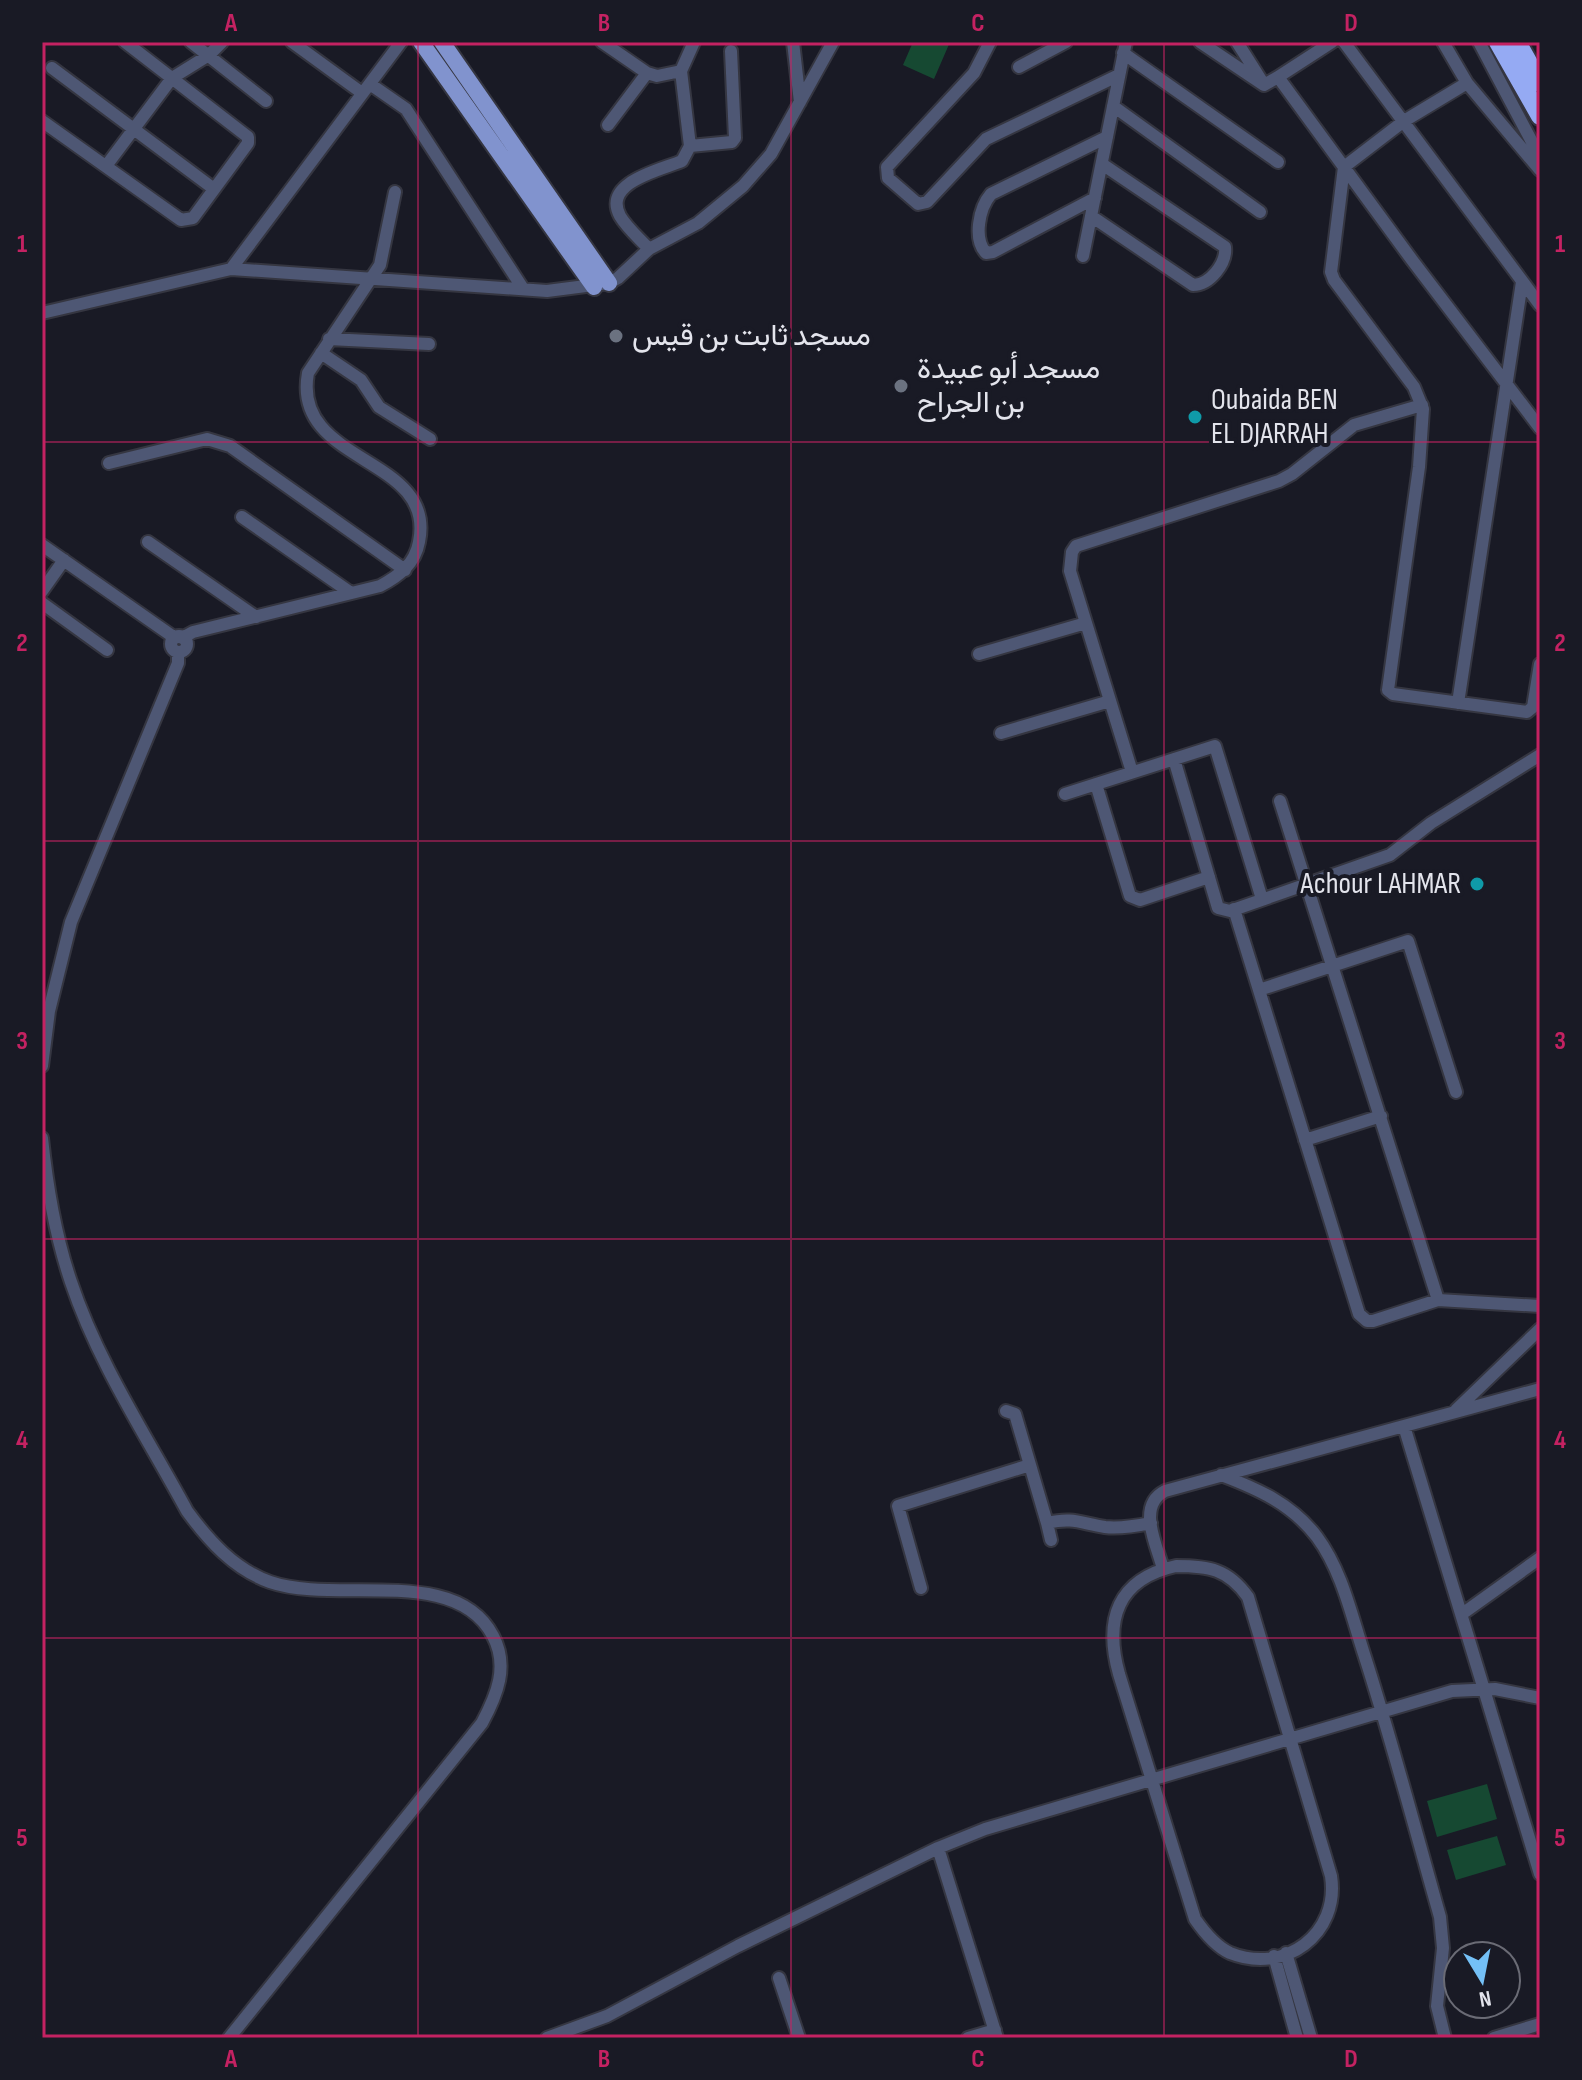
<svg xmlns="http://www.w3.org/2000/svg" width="1582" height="2080" viewBox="0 0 1582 2080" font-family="'Sofia Sans Condensed',Vazirmatn,sans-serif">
	<rect width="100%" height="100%" fill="#191a25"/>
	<path fill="#164932" d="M913 42H950L934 79 903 65Z
		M1487 1784 1497 1819 1437 1837 1427 1801Z
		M1497 1836 1506 1865 1456 1880 1447 1850Z"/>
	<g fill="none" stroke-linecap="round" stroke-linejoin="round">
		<g stroke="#353641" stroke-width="16">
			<path id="minor" d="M191 42 266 101
				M292 42 362 93
				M602 42 647 73 657 76 681 71
				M793 42 800 102
				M990 42 974 73 887 167 888 178 918 204 927 202 986 139 1119 75
				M1200 42 1264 85 1278 77
				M1237 42 1261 80
				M1332 42 1278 77 1412 260 1540 428
				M1344 42 1540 305
				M1443 42 1467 83 1540 170
				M1479 42 1540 157
				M1123 53 1278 162
				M1019 67 1066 42
				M52 68 214 189
				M1467 83 1404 121 1344 167 1331 272 1334 280 1414 387 1423 409 1419 467 1388 690 1393 694 1527 712 1533 707 1540 664
				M370 84 406 109 522 287
				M1113 106 1260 212
				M42 121 181 220 193 218 248 143V137L125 42
				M608 125 647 73
				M690 146 732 142 735 138 731 51
				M106 166 172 78 209 55 222 42
				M1095 198 993 252 986 253C973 239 979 208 991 194L1107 137
				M1091 216 1193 285C1210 285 1227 263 1225 247L1102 164
				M649 249C640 239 627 228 620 216 602 182 661 170 682 161L690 146 681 71 694 42
				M1083 256 1126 42
				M231 269 401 42
				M42 313 231 269 547 291 609 283 618 278 649 249 698 223 743 186 771 154 833 42
				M329 339 429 344
				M321 353 361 380 379 407 430 439
				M109 463 207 439 230 446 405 570
				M242 517 351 593
				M148 542 256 617
				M42 545 175 638
				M42 591 64 560
				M42 603 107 650
				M171 644a8 8 0 1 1 16 0a8 8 0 1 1-16 0Z
				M182 638 193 632 380 586C399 576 415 564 419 542 437 455 291 465 308 373L380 265 395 192
				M979 654 1086 623
				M1458 703 1522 282
				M1001 733 1110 701
				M1174 759 1218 908 1230 911 1390 855 1431 823 1540 755
				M1132 772 1070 571 1072 552 1076 546 1279 481 1292 474 1354 425 1422 405
				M1096 784 1130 896 1140 900 1209 877
				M1065 794 1215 746 1262 899
				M1234 909 1359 1314 1367 1321H1373L1438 1300 1280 801
				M1259 990 1408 941 1456 1092
				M42 1066 49 1011 71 922 178 663V652
				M42 1138C47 1187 55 1235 71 1282 98 1363 147 1437 187 1511 209 1541 234 1569 270 1582 336 1605 456 1564 493 1636 509 1666 497 1695 482 1723L229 2038
				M1305 1140 1381 1116
				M1438 1300 1540 1306
				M1456 1410 1540 1329
				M1006 1411 1015 1414 1030 1465
				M1404 1426 1540 1874
				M1221 1475C1258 1489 1292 1504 1317 1537 1342 1571 1351 1614 1364 1654 1392 1741 1415 1829 1440 1917L1443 1948 1437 2006 1445 2038
				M1047 1523 1051 1540
				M1176 1566C1209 1566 1228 1569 1248 1597L1331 1876C1340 1934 1285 1975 1230 1953 1215 1946 1204 1932 1195 1919L1119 1674C1104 1620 1117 1579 1176 1566Z
				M1163 1569C1157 1545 1136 1506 1165 1491L1540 1389
				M921 1588 898 1506 1030 1465 1047 1523C1073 1517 1080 1523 1105 1527 1120 1529 1136 1526 1151 1523
				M1462 1614 1540 1558
				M938 1848 997 2038
				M1286 1953 1311 2038
				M1274 1956 1297 2038
				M779 1978 799 2038
				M547 2038 607 2016 738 1946 938 1848 985 1829 1452 1691 1495 1689 1540 1698
				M968 2038 995 2030
				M1494 2038 1540 2024"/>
		</g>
		<g stroke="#353641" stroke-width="20">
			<path id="major" d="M421 42 594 287
				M442 42 609 283"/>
		</g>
		<g stroke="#353641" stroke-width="22">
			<path id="highway" d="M1498 42 1540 116
				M1517 42 1540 83"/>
		</g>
		<use href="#minor" stroke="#4e5774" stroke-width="12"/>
		<use href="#major" stroke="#8193ce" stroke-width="16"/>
		<use href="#highway" stroke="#95aaf3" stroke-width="18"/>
	</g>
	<path fill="none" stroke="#c42262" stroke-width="2" stroke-opacity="0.55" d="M418 42V2038M791 42V2038M1164 42V2038M42 442H1540M42 841H1540M42 1239H1540M42 1638H1540"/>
	<g fill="#6b7280" stroke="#191a25" stroke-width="3">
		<circle cx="616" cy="336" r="8"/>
		<circle cx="901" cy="386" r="8"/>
	</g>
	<g fill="#0f9aa8" stroke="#191a25" stroke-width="3">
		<circle cx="1195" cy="417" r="8"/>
		<circle cx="1477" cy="884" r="8"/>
	</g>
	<g text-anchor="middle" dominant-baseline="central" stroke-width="8" stroke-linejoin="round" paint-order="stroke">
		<g font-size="30" fill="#e3e4ec" stroke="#191a25" text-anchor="start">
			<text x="632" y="336">مسجد ثابت بن قيس</text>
			<text x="917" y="369">مسجد أبو عبيدة<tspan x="917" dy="34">بن الجراح</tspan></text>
			<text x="1211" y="400">Oubaida BEN<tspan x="1211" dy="34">EL DJARRAH</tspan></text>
			<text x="1461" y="884" text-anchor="end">Achour LAHMAR</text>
		</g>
	</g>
	<rect width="1582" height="2080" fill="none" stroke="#191a25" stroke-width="88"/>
	<g transform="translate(1482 1980) rotate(170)"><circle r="38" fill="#191a25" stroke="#6a6b75" stroke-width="2"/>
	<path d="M0-6L14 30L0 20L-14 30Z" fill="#74c0f6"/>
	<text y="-12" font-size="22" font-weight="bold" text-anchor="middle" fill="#e3e4ec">N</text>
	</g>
	<rect x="44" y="44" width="1494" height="1992" fill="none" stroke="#c42262" stroke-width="3"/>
	<g font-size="26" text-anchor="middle" font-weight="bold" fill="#c42262">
		<text x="231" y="31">A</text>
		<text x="604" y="31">B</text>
		<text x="978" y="31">C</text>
		<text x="1351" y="31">D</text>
		<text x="22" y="252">1</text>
		<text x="1560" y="252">1</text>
		<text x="22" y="651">2</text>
		<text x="1560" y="651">2</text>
		<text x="22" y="1049">3</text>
		<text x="1560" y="1049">3</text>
		<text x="22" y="1448">4</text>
		<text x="1560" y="1448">4</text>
		<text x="22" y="1846">5</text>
		<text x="1560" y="1846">5</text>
		<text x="231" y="2067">A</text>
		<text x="604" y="2067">B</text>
		<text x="978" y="2067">C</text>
		<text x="1351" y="2067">D</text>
	</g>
</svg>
